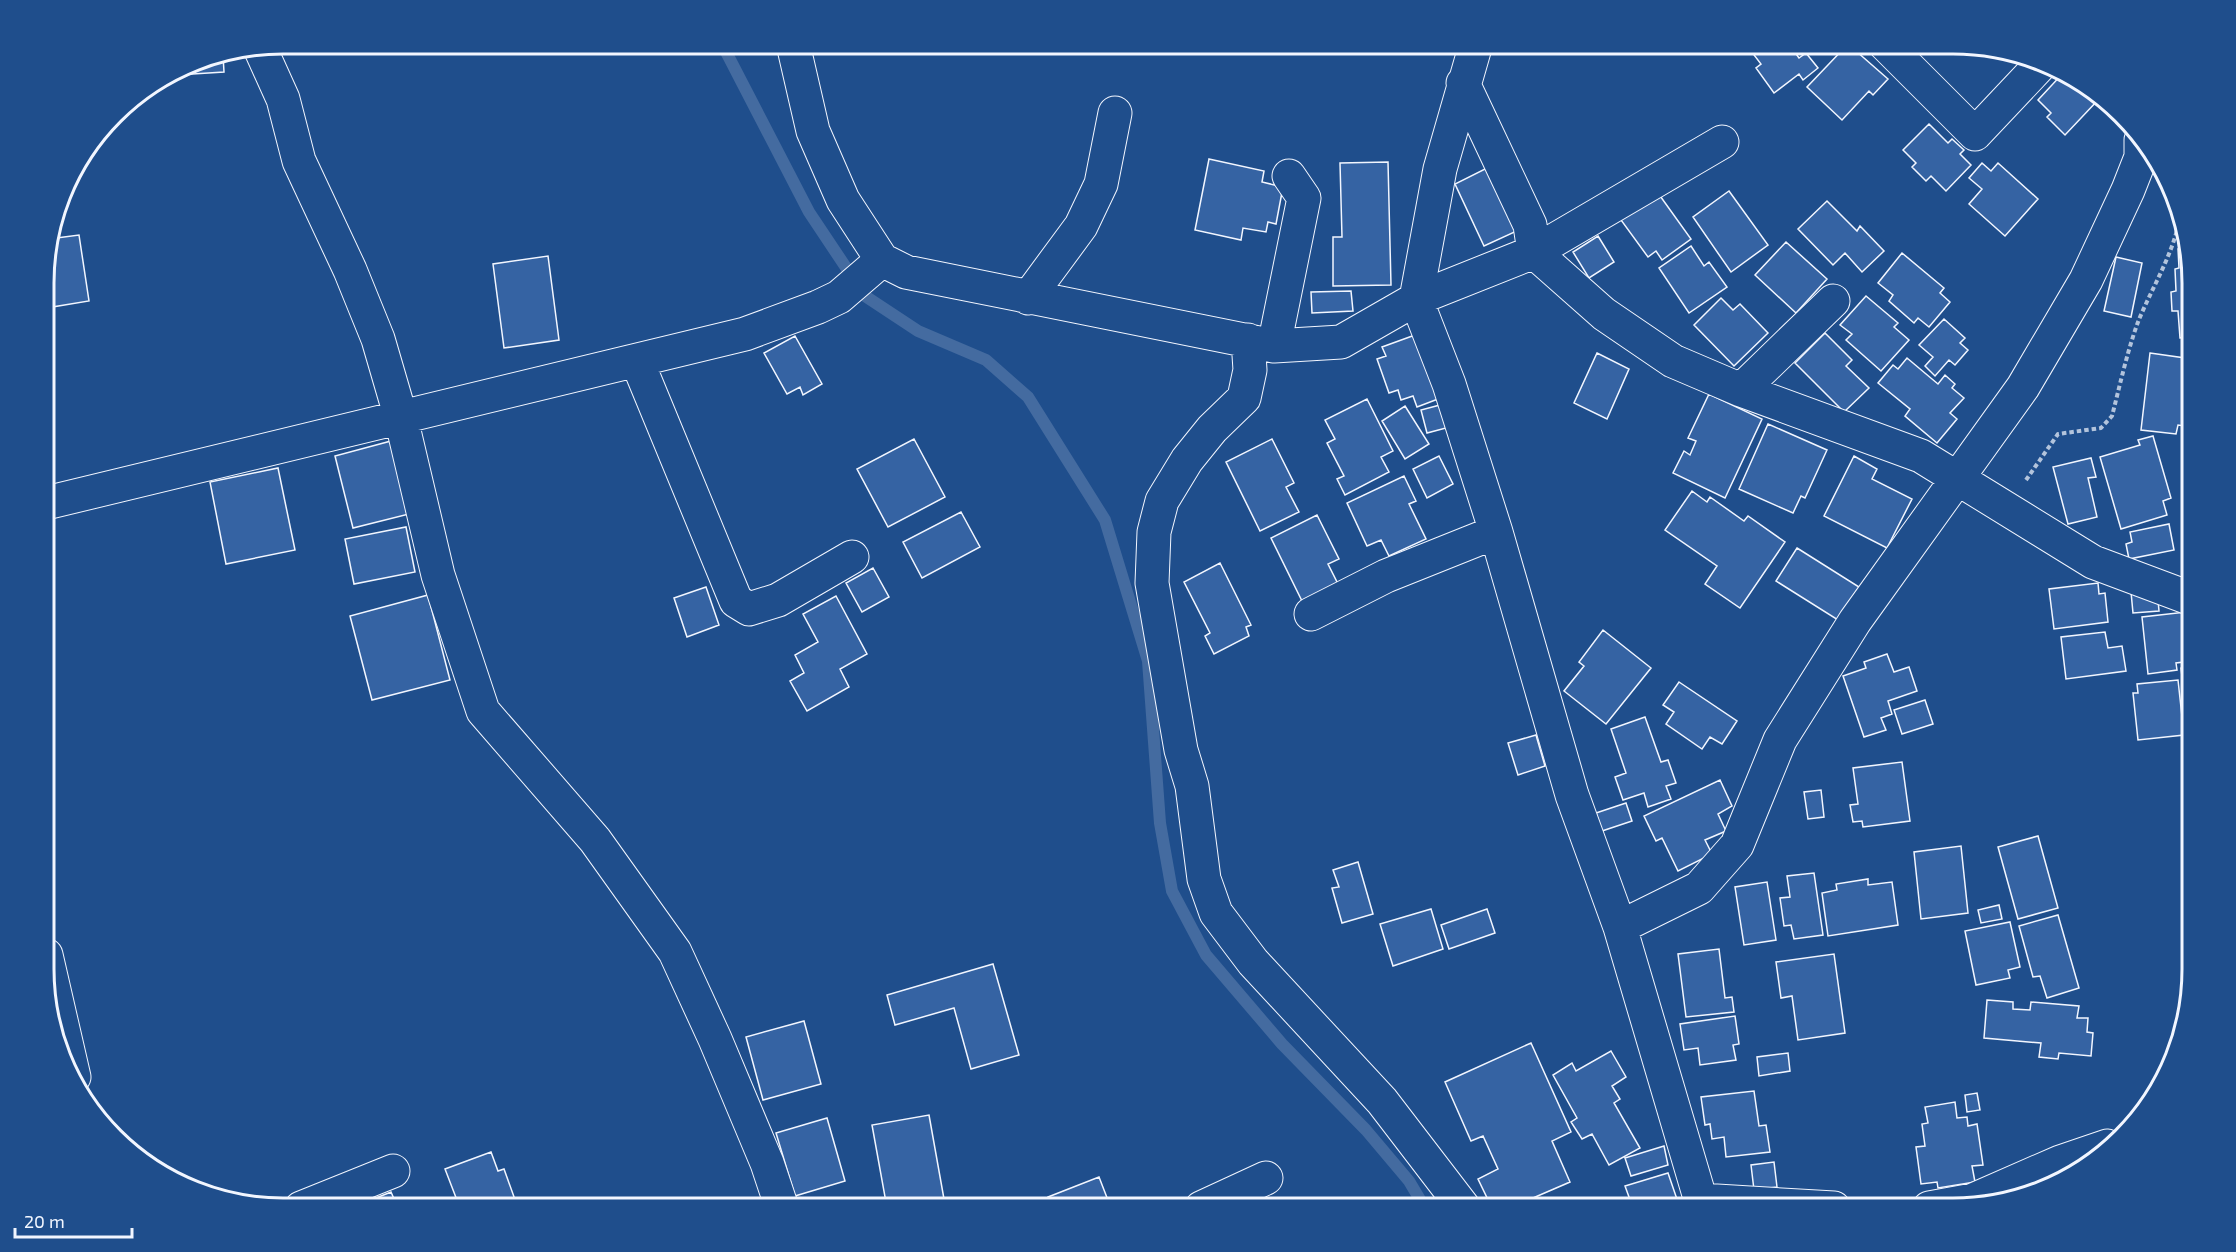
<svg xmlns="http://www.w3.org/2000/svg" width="2236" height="1252" viewBox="0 0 2236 1252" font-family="'Exo 2',sans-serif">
	<rect width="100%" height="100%" fill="#1f4e8c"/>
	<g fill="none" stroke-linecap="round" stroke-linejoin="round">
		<path stroke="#446ba0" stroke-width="12" d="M722 44 809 212 865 296 918 331 986 360 1028 397 1105 520 1148 661 1160 823 1172 891 1206 955 1282 1044 1366 1130 1409 1181 1425 1208"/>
	</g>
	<path fill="#3563a3" stroke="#f2f6ff" stroke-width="1.5" d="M1079 44H1149L1081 54Z
		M1634 44H1666L1637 54Z
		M1761 44H1789L1799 58 1806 53 1818 68 1803 80 1799 74 1774 93 1756 68 1761 64 1751 51Z
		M1848 44 1888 79 1873 95 1869 91 1842 120 1807 87Z
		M223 55 224 72 177 75V71L192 62Z
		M2064 72 2073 75 2098 100 2065 135 2047 117 2051 113 2038 100Z
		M1929 124 1948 143 1952 139 1964 150 1960 154 1971 165 1946 191 1931 176 1926 181 1912 167 1916 163 1903 150Z
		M1209 159 1264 171 1262 182 1283 187 1276 224 1268 222 1266 232 1243 228 1241 240 1195 230Z
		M1388 162 1391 285 1333 286V237H1342L1340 163Z
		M1982 163 1991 171 1998 163 2038 199 2005 236 1969 204 1982 189 1969 178Z
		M1489 167 1519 230 1484 246 1455 184Z
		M1729 191 1768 245 1731 272 1693 217Z
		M1658 193 1691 239 1662 260 1656 251 1648 257 1621 220Z
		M1827 201 1857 231 1860 226 1884 251 1862 272 1845 253 1833 265 1798 229Z
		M79 235 89 301 46 308V252L49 239Z
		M1598 236 1614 262 1589 278 1573 252Z
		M2183 241H2187L2192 267V337L2180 338 2178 311H2172L2171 292 2176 291 2175 269 2179 268 2178 249H2184Z
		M1786 242 1827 279 1796 313 1755 275Z
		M1691 246 1704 266 1709 262 1727 287 1689 313 1659 268Z
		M1902 253 1944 288 1940 293 1950 302 1929 327 1918 318 1914 323 1889 301 1893 295 1878 283Z
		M548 256 559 340 504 348 493 264Z
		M2116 257 2142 263 2131 317 2104 311Z
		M1351 291 1353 311 1312 313 1311 292Z
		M1866 296 1898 323 1894 327 1909 340 1881 371 1846 340 1852 334 1840 325Z
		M1721 298 1733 310 1740 304 1768 333 1734 366 1694 325Z
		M1944 319 1965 338 1960 343 1968 350 1955 365 1949 360 1935 376 1925 366 1933 357 1919 345Z
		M1825 333 1852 360 1846 366 1869 388 1844 412 1795 363Z
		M1415 335 1438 399 1417 407 1413 396 1401 400 1398 390 1389 393 1377 359 1386 356 1382 347Z
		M795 336 822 384 803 395 800 387 787 394 764 353Z
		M1597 353 1629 369 1607 419 1574 403Z
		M2150 353 2192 359V427L2178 425 2176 434 2141 430Z
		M1907 358 1938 384 1945 375 1955 384 1952 388 1964 398 1950 413 1957 419 1937 443 1905 416 1910 409 1878 383 1893 365 1898 369Z
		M1709 394 1762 419 1725 498 1673 473 1684 451 1690 455 1696 441 1688 438Z
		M1367 399 1393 451 1381 457 1389 472 1345 495 1337 479 1344 476 1327 443 1335 439 1325 420Z
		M1440 405 1446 428 1427 433 1421 410Z
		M1405 406 1429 444 1405 459 1382 421Z
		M1768 424 1827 450 1805 498 1801 496 1793 513 1739 489Z
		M2153 436 2171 498 2163 501 2167 515 2121 529 2100 457 2140 445 2138 440Z
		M914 439 945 497 888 527 857 469Z
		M1272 439 1294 483 1286 487 1299 512 1260 531 1226 462Z
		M391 441 409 514 353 528 335 456Z
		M1439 456 1453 484 1427 498 1413 469Z
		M1854 456 1877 469 1872 479 1912 499 1887 548 1824 516Z
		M2091 458 2096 477 2088 478 2097 517 2068 524 2053 467Z
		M278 468 295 550 226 564 210 482Z
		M1404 476 1416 501 1409 504 1426 539 1389 556 1381 540 1367 546 1347 503Z
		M1692 491 1707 502 1710 497 1744 521 1748 516 1785 542 1740 608 1705 584 1717 566 1665 530Z
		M961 512 980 547 922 578 903 542Z
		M1317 515 1339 559 1328 564 1338 584 1302 601 1271 538Z
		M2169 524 2174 550 2129 559 2126 544 2132 542 2130 532Z
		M406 527 415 572 354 584 345 539Z
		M1797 548 1859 587 1838 620 1776 581Z
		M1220 563 1251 625 1246 627 1249 636 1214 654 1205 636 1210 633 1184 582Z
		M873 568 889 597 862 612 846 583Z
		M2098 583 2099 594 2105 593 2108 622 2054 629 2049 589Z
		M706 587 719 625 687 637 674 598Z
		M2157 589 2159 611 2133 613 2131 592Z
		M428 595 450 680 372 700 350 616Z
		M836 596 867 654 840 669 849 687 807 711 790 681 804 673 795 655 818 642 803 614Z
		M2186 612 2189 637H2192V661L2176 663 2177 670 2148 674 2142 617Z
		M1603 630 1651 668 1606 724 1564 691 1584 666 1579 662Z
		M2105 632 2108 648 2122 646 2126 671 2066 679 2061 637Z
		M1887 654 1894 672 1909 667 1917 691 1888 701 1892 714 1881 718 1886 730 1864 737 1843 676 1866 668 1864 662Z
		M2192 666V701L2185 702 2181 668Z
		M2178 680 2184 735 2138 740 2133 693H2138L2137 684Z
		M1679 682 1737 721 1722 744 1710 737 1702 749 1666 724 1674 712 1663 705Z
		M1925 700 1933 724 1902 734 1894 710Z
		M1645 717 1661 762 1668 760 1676 783 1666 786 1671 799 1648 807 1644 793 1623 800 1615 777 1626 773 1611 729Z
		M1536 735 1545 766 1518 775 1508 743Z
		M1902 762 1910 821 1863 827 1862 821 1853 822 1850 805 1858 804 1853 768Z
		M1720 780 1732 806 1718 814 1726 831 1705 840 1712 854 1678 871 1662 838 1656 841 1644 816Z
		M1821 790 1824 817 1808 819 1804 792Z
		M1626 803 1632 821 1602 831 1596 813Z
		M2038 836 2058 908 2018 919 1998 847Z
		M1961 846 1968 913 1921 919 1914 852Z
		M1358 862 1373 914 1342 923 1332 888 1339 887 1333 870Z
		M1814 873 1823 935 1794 939 1791 925 1784 926 1780 898 1790 897 1787 876Z
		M1868 879V885L1892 882 1898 925 1828 936 1822 893 1837 890 1836 884Z
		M1767 882 1776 940 1744 945 1735 887Z
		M1999 905 2002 919 1981 923 1978 910Z
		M1431 909 1443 949 1393 966 1380 924Z
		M1487 909 1495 933 1449 949 1441 925Z
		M2058 915 2079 988 2047 998 2040 976 2033 977 2019 926Z
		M2010 922 2020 967 2008 970 2010 978 1976 985 1965 931Z
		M1719 949 1725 998 1732 997 1734 1012 1686 1017 1678 954Z
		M1834 954 1845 1033 1798 1040 1792 996 1781 998 1776 962Z
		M993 964 1019 1055 971 1069 954 1008 895 1025 887 995Z
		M1987 1000 2013 1002V1009L2030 1010 2031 1002 2079 1006 2077 1018H2088L2087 1032 2093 1033 2091 1056 2059 1053 2058 1059 2039 1057 2041 1043 1984 1038Z
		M1735 1016 1739 1044 1733 1045 1736 1060 1700 1065 1698 1048 1684 1050 1680 1024Z
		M804 1021 821 1084 763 1100 746 1037Z
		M1531 1043 1571 1132 1552 1141 1570 1182 1510 1208H1492L1478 1179 1498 1169 1483 1136 1471 1141 1445 1082Z
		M1611 1051 1626 1077 1612 1086 1620 1099 1614 1103 1640 1148 1609 1165 1592 1134 1582 1139 1571 1122 1577 1118 1553 1075 1572 1063 1576 1071Z
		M1788 1053 1790 1071 1759 1076 1757 1057Z
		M1754 1091 1759 1126 1766 1125 1770 1152 1726 1157 1724 1137 1712 1139 1710 1124 1705 1125 1701 1097Z
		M1977 1093 1980 1110 1967 1112 1965 1095Z
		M1955 1102 1957 1118 1967 1117 1968 1126 1977 1124 1983 1165 1972 1166 1975 1182 1938 1188 1937 1182 1921 1184 1916 1147 1925 1146 1922 1124 1928 1123 1925 1107Z
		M929 1115 944 1199 887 1208 872 1125Z
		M827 1118 845 1181 795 1196 776 1133Z
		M1664 1146 1668 1165 1631 1176 1625 1158Z
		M491 1152 498 1171 504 1169 518 1208H460L445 1169Z
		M1774 1162 1777 1187 1754 1190 1751 1165Z
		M1668 1173 1680 1208H1633L1625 1186Z
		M1099 1177 1111 1208H1052L1048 1197Z
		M391 1192 398 1208H357L356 1206Z
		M863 1198 866 1208H832V1207Z"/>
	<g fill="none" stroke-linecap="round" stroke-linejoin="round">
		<g stroke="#f2f6ff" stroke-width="35">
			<path id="minor" d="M793 44 813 131 843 200 882 260 906 272 1274 346 1341 342 1416 299 1534 252 1722 142
				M1476 44 1440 169 1416 299 1449 384 1496 532 1572 795 1620 927 1703 1208
				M1885 44 1975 134 2042 63
				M260 48 283 99 299 161 350 270 378 339 401 418 438 575 483 711 595 840 675 952 715 1039 767 1163 782 1208
				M1463 83 1530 225 1534 252 1604 314 1673 361 1741 390 1921 456 2093 562 2192 599
				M1028 298 1081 226 1101 184 1115 113
				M1248 340 1250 370 1244 398 1212 429 1187 460 1162 501 1154 532 1152 583 1181 750 1192 786 1204 879 1216 913 1253 962 1382 1101 1464 1208
				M1274 346 1304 198 1289 176
				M637 361 736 601 749 609 778 600 852 557
				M1741 390 1833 301
				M46 503 745 334 818 307 839 297 882 260
				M1311 614 1386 576 1496 532
				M1620 927 1699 888 1737 845 1780 740 1855 621 2023 387 2086 280 2128 190 2141 157V140
				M46 955 74 1077
				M1700 1200 1834 1208
				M301 1208 393 1171
				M1201 1208 1266 1178
				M1929 1208 1973 1200 2060 1162 2107 1146"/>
		</g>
		<path stroke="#b3c4dc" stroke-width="4" stroke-dasharray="4.5 3" stroke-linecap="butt" d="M2026 480 2058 434 2101 428 2112 416C2120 385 2127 352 2138 322 2151 289 2180 243 2180 209"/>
		<use href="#minor" stroke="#1f4e8c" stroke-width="33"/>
	</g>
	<path d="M0 0H2236V1252H0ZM283 54H1953A229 229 0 0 1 2182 283V969A229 229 0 0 1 1953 1198H283A229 229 0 0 1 54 969V283A229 229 0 0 1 283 54Z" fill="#1f4e8c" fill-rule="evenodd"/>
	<path fill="none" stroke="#f2f6ff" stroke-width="3" d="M283 54H1953A229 229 0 0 1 2182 283V969A229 229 0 0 1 1953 1198H283A229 229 0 0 1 54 969V283A229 229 0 0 1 283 54Z"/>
	<path d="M15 1228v9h117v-9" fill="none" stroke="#f2f6ff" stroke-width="3"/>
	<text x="24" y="1228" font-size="18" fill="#f2f6ff" stroke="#1f4e8c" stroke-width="4.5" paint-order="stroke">20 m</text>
</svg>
